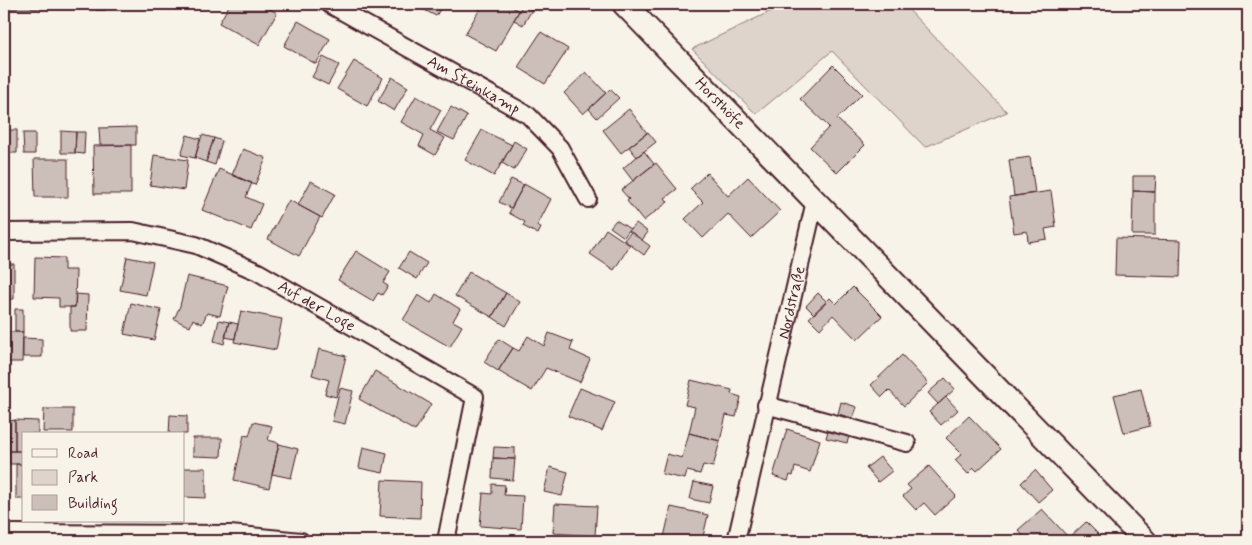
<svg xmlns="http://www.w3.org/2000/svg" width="1252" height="545" viewBox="0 0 1252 545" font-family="Mynerve,sans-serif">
	<rect width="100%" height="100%" fill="#f7f3e8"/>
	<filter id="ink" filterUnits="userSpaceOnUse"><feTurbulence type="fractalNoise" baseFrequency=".02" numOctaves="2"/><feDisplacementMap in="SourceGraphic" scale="10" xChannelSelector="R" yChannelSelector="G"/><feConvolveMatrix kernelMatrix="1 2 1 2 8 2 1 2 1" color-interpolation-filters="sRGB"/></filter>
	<g filter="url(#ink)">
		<path fill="#ded4cc" stroke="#947a7c" d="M786 4H903L1007 112 925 147 832 51 756 114 692 49Z"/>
		<path fill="#ccbfb9" stroke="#4a1f2b" d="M4 4H48V8L4 9Z
			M96 4H106V10H96Z
			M143 4H165V7L143 8Z
			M165 4H188V7H165Z
			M230 4H261L277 13 259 45 219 23Z
			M413 4H443L436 16Z
			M483 4H507L519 11 496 51 465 34Z
			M523 4 532 10 523 25 514 20Z
			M298 21 330 39 316 64 284 46Z
			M541 32 568 49 545 84 518 67Z
			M323 57 339 65 328 85 312 77Z
			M354 61 383 78 367 106 337 89Z
			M833 65 862 94 837 119 865 145 837 173 810 147 829 127 800 99Z
			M586 72 606 93 583 114 564 93Z
			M392 77 408 87 394 111 378 101Z
			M610 89 619 98 597 118 589 109Z
			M416 96 441 110 430 130 445 138 435 155 419 146 424 135 401 122Z
			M451 107 467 116 454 140 437 132Z
			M629 109 647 133 621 153 603 130Z
			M136 127V145H100L99 128Z
			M4 130H17V153H4Z
			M482 130 512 145 494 176 465 160Z
			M61 131 76 132 75 153H61Z
			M76 132H85L84 154 75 153Z
			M648 132 656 142 637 157 629 147Z
			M23 133H35V154H24Z
			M187 135 200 139 195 158 181 155Z
			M202 135 214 138 206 162 195 158Z
			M214 138 222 141 215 165 206 162Z
			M514 141 527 149 514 170 502 163Z
			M131 145V194H94L93 146Z
			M243 149 266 158 255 185 232 175Z
			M644 151 654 164 633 181 623 168Z
			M154 155 188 160 184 190 150 185Z
			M1030 157 1035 193 1014 196 1009 160Z
			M34 159H68V197H35Z
			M656 163 677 189 665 198 668 202 643 221 627 201 629 199 621 190Z
			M4 167H6V191H4Z
			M219 169 252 183 246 197 262 204 251 230 202 210Z
			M707 173 728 196 748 177 780 211 751 238 728 214 703 238 685 219 703 202 690 189Z
			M1133 176H1156L1155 192 1133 191Z
			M511 179 524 185 511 208 499 202Z
			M311 181 335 194 322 218 298 205Z
			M524 184 551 199 537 226 541 228 538 234 523 226 525 222 509 213Z
			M1051 191 1056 227 1045 229 1047 239 1028 242 1027 231 1014 233 1009 197Z
			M1133 191 1155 192V235H1132Z
			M289 200 320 217 299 256 268 239Z
			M616 220 630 229 624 237 610 227Z
			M636 223 648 232 642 240 629 231Z
			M606 229 630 245 614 270 590 254Z
			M631 232 650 246 644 255 624 240Z
			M1116 238 1181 240 1180 277 1115 275Z
			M356 251 390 272 383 283 388 286 382 295 378 293 373 301 338 280Z
			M409 252 427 263 417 279 399 268Z
			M35 257 64 258V270H76L75 307H59V298L34 297Z
			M127 257 153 262 146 295 120 290Z
			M4 264H14V299H4Z
			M469 272 506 293 492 317 455 296Z
			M187 276 228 286 220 316 207 313 202 324 193 319 190 327 174 319 180 306Z
			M853 287 882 316 857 340 833 315 820 329 809 318 830 298 836 304Z
			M506 293 520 302 506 326 492 317Z
			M818 293 827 302 814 314 806 306Z
			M76 294 88 295 87 331H70V307H75Z
			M436 294 460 309 453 321 462 326 450 347 403 320 418 295 431 303Z
			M131 303 161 310 154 340 124 334Z
			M15 309H23V332H15Z
			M241 311 282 319 276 350 234 342Z
			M219 320 229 322 224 344 214 341Z
			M229 322 238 324 235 339 225 337Z
			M4 332H23L22 362H4Z
			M549 333 573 342 570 350 590 359 580 382 546 368 532 391 498 371 513 348 519 351 528 336 544 346Z
			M23 338 42 339V357H23Z
			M499 339 513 348 498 371 484 362Z
			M319 349 346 356 336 397 325 394 329 380 312 375Z
			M902 355 928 383 904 406 889 390 882 397 871 385Z
			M375 371 431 404 415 431 359 399Z
			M945 378 955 389 938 404 928 393Z
			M691 380 732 390 731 394 741 397 736 417 726 415 720 441 689 433 695 407 685 405Z
			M340 388 353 391 345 424 332 421Z
			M580 388 615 402 602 431 568 416Z
			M1141 389 1150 426 1124 433 1114 395Z
			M946 397 958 410 941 425 929 412Z
			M841 402 857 407 853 418 838 414Z
			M44 409H73V432H43Z
			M170 415 187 416V434H169Z
			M969 416 1001 449 977 471 974 468 968 474 955 460 962 454 946 438Z
			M15 420 38 421V434H24V451H15Z
			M15 420V451H9L10 421Z
			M253 422 272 426 268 440 279 443 269 488 234 480 244 435 249 436Z
			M4 428H7V452H4Z
			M829 428 850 433 847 443 826 438Z
			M787 429 820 440 810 472 795 467 793 476 790 475 788 481 773 476Z
			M689 433 720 441 713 467 703 465 700 474 687 471 685 479 662 474 667 454 682 458Z
			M193 438H222L221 457 193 456Z
			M279 444 298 449 291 478 272 474Z
			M363 447 387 453 383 473 359 468Z
			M494 447 515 448V459L493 458Z
			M9 451H24V464H9Z
			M880 457 892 471 878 482 866 468Z
			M493 458 515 459 513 480 492 478Z
			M16 464H24V499H16Z
			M929 466 956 496 935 515 924 503 916 510 903 496 911 489 907 485Z
			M550 467 568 472 562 496 544 492Z
			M184 468H206V498L184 497Z
			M1035 470 1052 490 1038 502 1021 483Z
			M382 480 421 482 420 518 380 516Z
			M694 482 713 486 709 503 690 499Z
			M492 484 505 485 504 495 523 496 521 529 480 526 483 493 492 494Z
			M555 504 597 506 595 536 553 533Z
			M671 507 708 515 702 541H680L664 537Z
			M1042 509 1069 538 1086 522 1105 541H1028L1018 530Z"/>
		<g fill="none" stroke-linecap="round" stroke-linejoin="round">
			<g stroke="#4a1f2b" stroke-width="20">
				<g id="street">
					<path id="s1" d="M329 4 528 115 560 148 588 199"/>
					<path id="s2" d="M4 232 133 231 196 245 258 272 475 397 446 541"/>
					<path d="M766 405 907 443"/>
					<path d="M4 533 230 534 301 541"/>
					<path id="s3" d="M736 541 815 201"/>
				</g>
			</g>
			<g stroke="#4a1f2b" stroke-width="26">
				<g id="secondary">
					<path id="s4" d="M624 4 1145 541"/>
				</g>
			</g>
			<use href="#street" stroke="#f7f3e8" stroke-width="16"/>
			<use href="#secondary" stroke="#f7f3e8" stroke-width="22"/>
		</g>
	</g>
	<g text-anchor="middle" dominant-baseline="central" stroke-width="4.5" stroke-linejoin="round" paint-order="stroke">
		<g font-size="16" fill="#4a1f2b" stroke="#f7f3e8">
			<text stroke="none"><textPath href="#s1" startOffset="166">Am Steinkamp</textPath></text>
			<text stroke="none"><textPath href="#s4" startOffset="138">Horsthöfe</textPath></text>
			<text stroke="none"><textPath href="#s3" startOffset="245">Nordstraße</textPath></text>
			<text stroke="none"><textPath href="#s2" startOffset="329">Auf der Loge</textPath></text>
		</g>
	</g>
	<rect width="1252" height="545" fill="none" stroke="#f7f3e8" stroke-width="20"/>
	<rect x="10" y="10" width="1232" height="525" fill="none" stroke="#4a1f2b" stroke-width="2" filter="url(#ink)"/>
	<rect x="22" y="432" width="162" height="90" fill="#f7f3e8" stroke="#b29e9c"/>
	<rect x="32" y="449" width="25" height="8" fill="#f7f3e8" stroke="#b29e9c"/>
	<text x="68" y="458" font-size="15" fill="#4a1f2b">Road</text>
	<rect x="32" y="470" width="25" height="15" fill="#ded4cc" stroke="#b29e9c"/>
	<text x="68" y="482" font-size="15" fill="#4a1f2b">Park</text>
	<rect x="32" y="495" width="25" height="15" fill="#ccbfb9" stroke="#b29e9c"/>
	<text x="68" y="508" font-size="15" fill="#4a1f2b">Building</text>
</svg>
